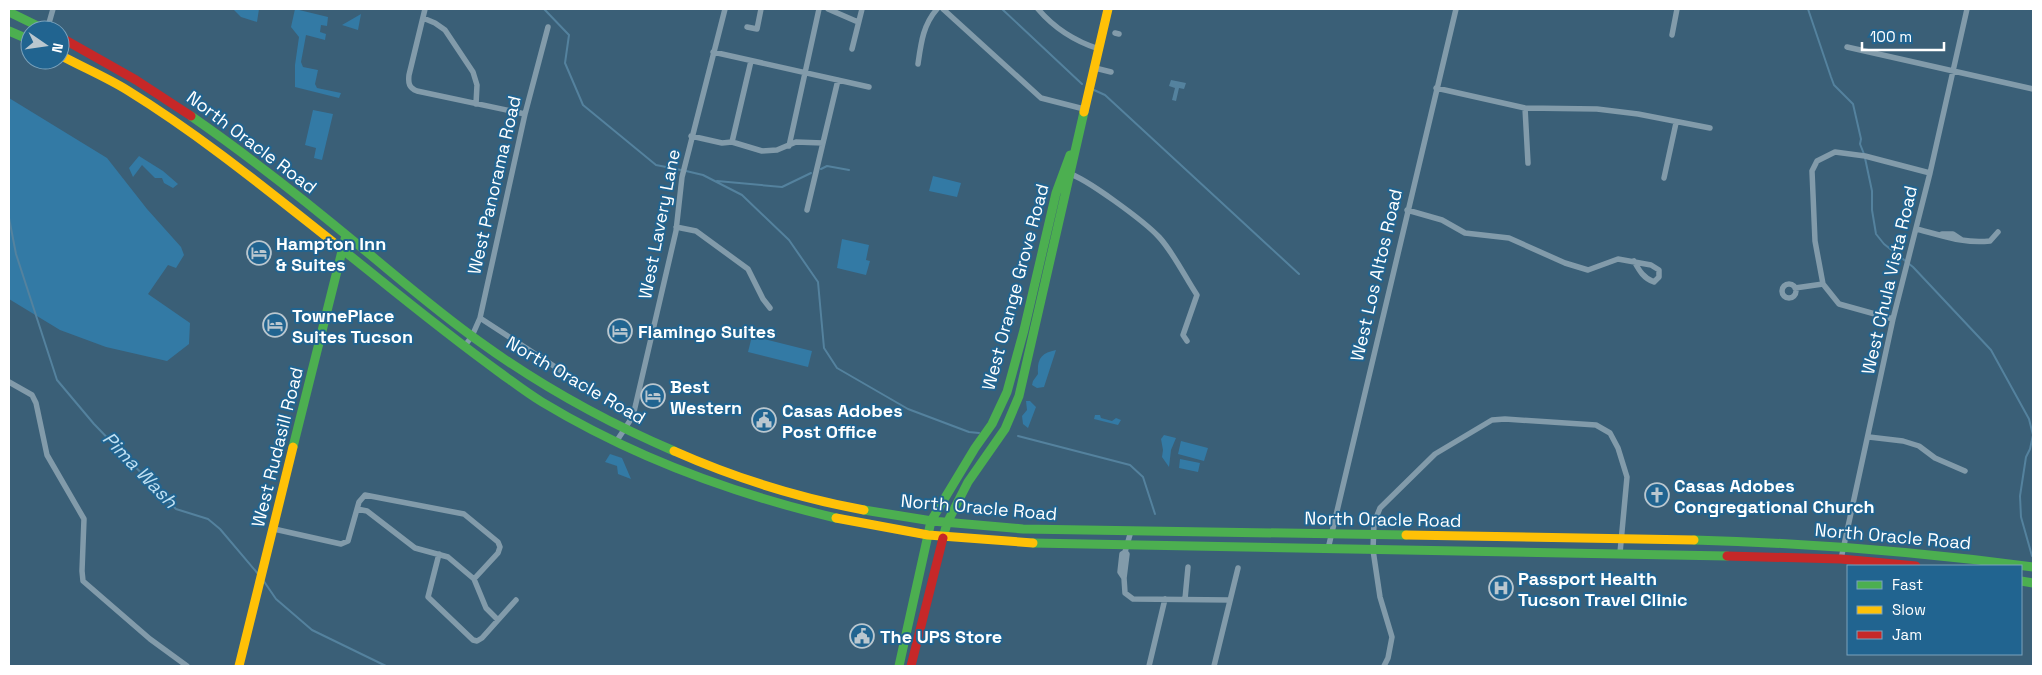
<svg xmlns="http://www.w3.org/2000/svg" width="2042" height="675" viewBox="0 0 2042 675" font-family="'Space Grotesk',sans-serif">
	<rect width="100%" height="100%" fill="#3a5f77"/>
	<path fill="#337aa5" d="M233 9H259L257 22 241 17Z
		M295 9 328 17 327 26 321 25 320 32 326 34 325 40 306 35 301 62 303 67 318 70 315 84 317 88 341 93 339 98 295 87V65L299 37 291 27Z
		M361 14 358 30 342 25Z
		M9 98 107 158 147 209 181 247 184 255 176 268 168 265 148 294 190 323 189 344 167 361 106 347 60 330 9 299Z
		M313 110 333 114 322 160 314 158 316 148 305 145Z
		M139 156 163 171 178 184 173 188 164 183 162 178H155L142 165 133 177 129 168Z
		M933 176 961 183 957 197 929 191Z
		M842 239 869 245 866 260 870 261 866 275 837 268Z
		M752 336 812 351 808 367 748 352Z
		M1056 350 1044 387 1037 388 1032 385 1033 381 1038 374C1037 359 1041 353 1056 350Z
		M1026 401H1030L1036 407 1028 428 1023 424 1022 416 1027 410Z
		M1095 415H1100L1101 418 1112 421 1116 418 1121 420 1118 425 1094 419Z
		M1164 435 1176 438 1171 450 1169 467 1162 457 1163 450 1161 439Z
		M1181 441 1208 448 1204 461 1178 454Z
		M610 454 622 458 631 479 618 474 617 466 605 462Z
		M1180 459 1200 463 1198 472 1179 468Z"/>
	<path fill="#54829e" d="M1171 80 1186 83 1184 89 1179 88 1176 101 1172 100 1175 88 1169 86Z"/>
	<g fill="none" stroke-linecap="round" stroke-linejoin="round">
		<path stroke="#54829e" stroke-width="2" d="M544 9 569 35 565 63 583 105 656 165 681 170
			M1002 9 1082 84
			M1808 9 1831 77 1834 85 1853 104 1861 139 1860 144 1864 154
			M1094 90 1105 95 1299 274
			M1865 158 1872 191V210L1876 234 1884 244 1913 267 1991 350 2029 419 2033 435 2030 449 2026 457 2020 496 2021 517 2032 556
			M821 169 827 166 849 170
			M686 171 703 175 742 195 789 240 818 282 824 348 837 368 908 409 969 432 979 433
			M717 181 782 187 811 173
			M9 218 16 254 57 380 94 424 176 509 208 519 220 529 259 575
			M1018 436 1130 465 1143 477 1155 514
			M263 580 276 599 312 630 386 666"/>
		<path stroke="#829baa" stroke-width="5.5" d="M425 9 409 75C408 83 409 88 417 91L525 114
			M828 9 858 22
			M943 9 1041 98 1084 109
			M1038 9C1055 29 1074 41 1099 49
			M423 18 435 23 445 30 473 72 477 85 476 104
			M747 27 757 29 761 9
			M47 30 53 9
			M1115 33 1119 34
			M1672 35 1677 9
			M1847 47 2033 89
			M852 49 862 9
			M713 52 869 87
			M918 64C921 43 923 25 937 9
			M1095 68 1111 72
			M1436 88 1525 108 1597 109 1638 114 1710 128
			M1525 108 1528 163
			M691 136 722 143 732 142 762 151 777 150 796 142 823 143
			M732 142 751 61
			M789 146 819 9
			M1067 173C1085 177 1145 222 1159 237 1173 252 1185 277 1197 295L1183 335 1187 341
			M1664 178 1676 123
			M807 210 838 80
			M1407 210 1442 220 1465 233 1509 238 1565 263 1588 270 1618 259 1651 265 1659 270V277L1654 282C1643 278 1639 270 1634 261
			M676 227 696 231 748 269 763 299 770 308
			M1916 229C1942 235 1962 244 1990 241L1998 232
			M1942 234H1953L1962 240
			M1782 291a7 7 0 1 1 14 0a7 7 0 1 1-14 0Z
			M1795 288 1823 284
			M480 318 560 370
			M1893 319 1839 304 1823 284 1815 241 1812 171 1817 161 1835 152 1865 156 1930 173
			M464 347 472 336 480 318 525 114 548 27
			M9 382 32 395 36 403 47 455 84 519 82 571 83 581 150 639 187 666
			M1869 437 1903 441 1919 446 1935 458 1965 471
			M616 442 633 416 676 231 682 177 725 9
			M357 509 367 511 415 548 448 557 474 579 486 608 498 620
			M274 529 341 544 348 541 359 502 365 495 464 514 498 542 500 547 498 553 474 579
			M1328 549 1456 9
			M1125 552 1127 554 1124 578 1120 572 1122 554 1125 552 1131 531
			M439 554 428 597 473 640 477 641 482 638 516 600
			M1841 559 1893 319 1930 173 1967 9
			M1124 578 1125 593 1133 599 1230 600
			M1185 599 1188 567
			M1149 666 1165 599
			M1214 666 1238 568
			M1384 666 1388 658 1392 637 1380 597 1373 550 1374 523 1380 508 1435 454 1492 420 1505 419 1596 425 1610 433 1618 448 1627 477 1620 553"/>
		<path stroke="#4caf50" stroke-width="9" d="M9 12 46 30
			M9 31 30 40
			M191 116C250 157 307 202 362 248 401 280 439 313 480 342 541 386 606 422 674 451
			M333 242C388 286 442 331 499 372 513 382 527 393 542 402 633 457 734 494 836 518
			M293 447 346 235
			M864 510 932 521 1023 529 1406 535
			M928 535 931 521 975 448 992 424 1007 392 1024 330 1056 193 1070 155
			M943 538 947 523 968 482 1005 429 1019 396 1084 112
			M1694 540C1808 543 1920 552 2033 567
			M1033 543 1727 556
			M2021 581 2033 583
			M899 666 928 535"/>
		<path stroke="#ffc107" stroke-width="9" d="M60 55C82 67 106 77 127 90 200 135 266 189 333 242
			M1084 112 1108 9
			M674 451C735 478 799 498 864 510
			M836 518 928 535 1033 543
			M1406 535 1694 540
			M239 666 293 447"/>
		<path stroke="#c62828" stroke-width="9" d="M60 37 136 80 191 116
			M1727 556 1841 559 1916 566
			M911 666 943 538"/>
	</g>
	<defs>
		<g id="hotel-ring" transform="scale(1.25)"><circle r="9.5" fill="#216490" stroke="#bac7cf" stroke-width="1.5"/><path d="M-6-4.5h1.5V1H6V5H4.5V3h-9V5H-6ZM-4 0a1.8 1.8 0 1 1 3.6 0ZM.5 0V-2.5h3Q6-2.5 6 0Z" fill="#bac7cf"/></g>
		<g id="civic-ring" transform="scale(1.25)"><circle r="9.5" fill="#216490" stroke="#bac7cf" stroke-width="1.5"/><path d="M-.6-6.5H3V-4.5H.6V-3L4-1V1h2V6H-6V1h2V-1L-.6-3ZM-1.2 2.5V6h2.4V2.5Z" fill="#bac7cf"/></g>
		<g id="church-ring" transform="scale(1.25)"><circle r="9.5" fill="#216490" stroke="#bac7cf" stroke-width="1.5"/><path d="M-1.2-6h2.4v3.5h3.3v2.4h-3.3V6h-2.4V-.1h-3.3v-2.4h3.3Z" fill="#bac7cf"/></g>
		<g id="hospital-ring" transform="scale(1.25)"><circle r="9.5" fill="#216490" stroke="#bac7cf" stroke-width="1.5"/><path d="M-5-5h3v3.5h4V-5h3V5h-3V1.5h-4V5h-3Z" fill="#bac7cf"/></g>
	</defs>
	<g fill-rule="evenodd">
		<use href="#hotel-ring" x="259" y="253"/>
		<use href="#hotel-ring" x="275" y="325"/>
		<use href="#hotel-ring" x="620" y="331"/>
		<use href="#hotel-ring" x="653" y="396"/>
		<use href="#civic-ring" x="764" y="420"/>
		<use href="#church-ring" x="1657" y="495"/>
		<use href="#hospital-ring" x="1501" y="588"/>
		<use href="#civic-ring" x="862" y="636"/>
	</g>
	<g text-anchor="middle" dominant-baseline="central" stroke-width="4" stroke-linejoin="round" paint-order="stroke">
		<g font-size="18" fill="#fff" stroke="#216490">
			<text transform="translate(252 142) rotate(37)">North Oracle Road</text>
			<text transform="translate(494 185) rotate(-77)">West Panorama Road</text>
			<text transform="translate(659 224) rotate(-79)">West Lavery Lane</text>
			<text transform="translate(1376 275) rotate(-77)">West Los Altos Road</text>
			<text transform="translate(1889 280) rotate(-77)">West Chula Vista Road</text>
			<text transform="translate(1015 287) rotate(-75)">West Orange Grove Road</text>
			<text transform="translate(576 380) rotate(30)">North Oracle Road</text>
			<text transform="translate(277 447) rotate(-76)">West Rudasill Road</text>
			<text transform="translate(979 507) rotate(5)">North Oracle Road</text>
			<text transform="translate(1383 519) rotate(1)">North Oracle Road</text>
			<text transform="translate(1893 536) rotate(5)">North Oracle Road</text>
		</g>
		<g font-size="18" font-weight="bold" fill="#fff" stroke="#216490" text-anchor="start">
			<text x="276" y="243">Hampton Inn<tspan x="276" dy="21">&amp; Suites</tspan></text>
			<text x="292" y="315">TownePlace<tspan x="292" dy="21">Suites Tucson</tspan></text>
			<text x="638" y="331">Flamingo Suites</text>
			<text x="670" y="386">Best<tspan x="670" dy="21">Western</tspan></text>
			<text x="782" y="410">Casas Adobes<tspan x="782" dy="21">Post Office</tspan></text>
			<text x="1674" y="485">Casas Adobes<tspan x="1674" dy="21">Congregational Church</tspan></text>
			<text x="1518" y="578">Passport Health<tspan x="1518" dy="21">Tucson Travel Clinic</tspan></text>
			<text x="880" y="636">The UPS Store</text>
		</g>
		<g font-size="19" font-style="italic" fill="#bfe0f3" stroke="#216490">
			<text transform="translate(140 470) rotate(46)">Pima Wash</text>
		</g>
	</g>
	<rect width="2042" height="675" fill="none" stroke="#ffffff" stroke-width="20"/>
	<rect x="1847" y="565" width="175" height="90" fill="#216490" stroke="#7aa2bc"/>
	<rect x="1857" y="581" width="25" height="8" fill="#4caf50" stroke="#7aa2bc"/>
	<text x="1892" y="590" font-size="15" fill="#ffffff">Fast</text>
	<rect x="1857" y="606" width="25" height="8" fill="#ffc107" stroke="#7aa2bc"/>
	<text x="1892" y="615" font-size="15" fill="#ffffff">Slow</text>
	<rect x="1857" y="631" width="25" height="8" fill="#c62828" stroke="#7aa2bc"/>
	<text x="1892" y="640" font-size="15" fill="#ffffff">Jam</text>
	<g transform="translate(45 45) rotate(103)"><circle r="24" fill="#216490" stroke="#7aa2bc"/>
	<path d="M0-4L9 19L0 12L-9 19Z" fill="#bac7cf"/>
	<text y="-8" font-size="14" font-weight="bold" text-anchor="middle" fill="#ffffff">N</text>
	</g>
	<path d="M1862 42v8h82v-8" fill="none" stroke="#ffffff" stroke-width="2.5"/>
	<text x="1870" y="42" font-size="15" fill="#ffffff" stroke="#216490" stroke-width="4" paint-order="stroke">100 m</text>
</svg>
